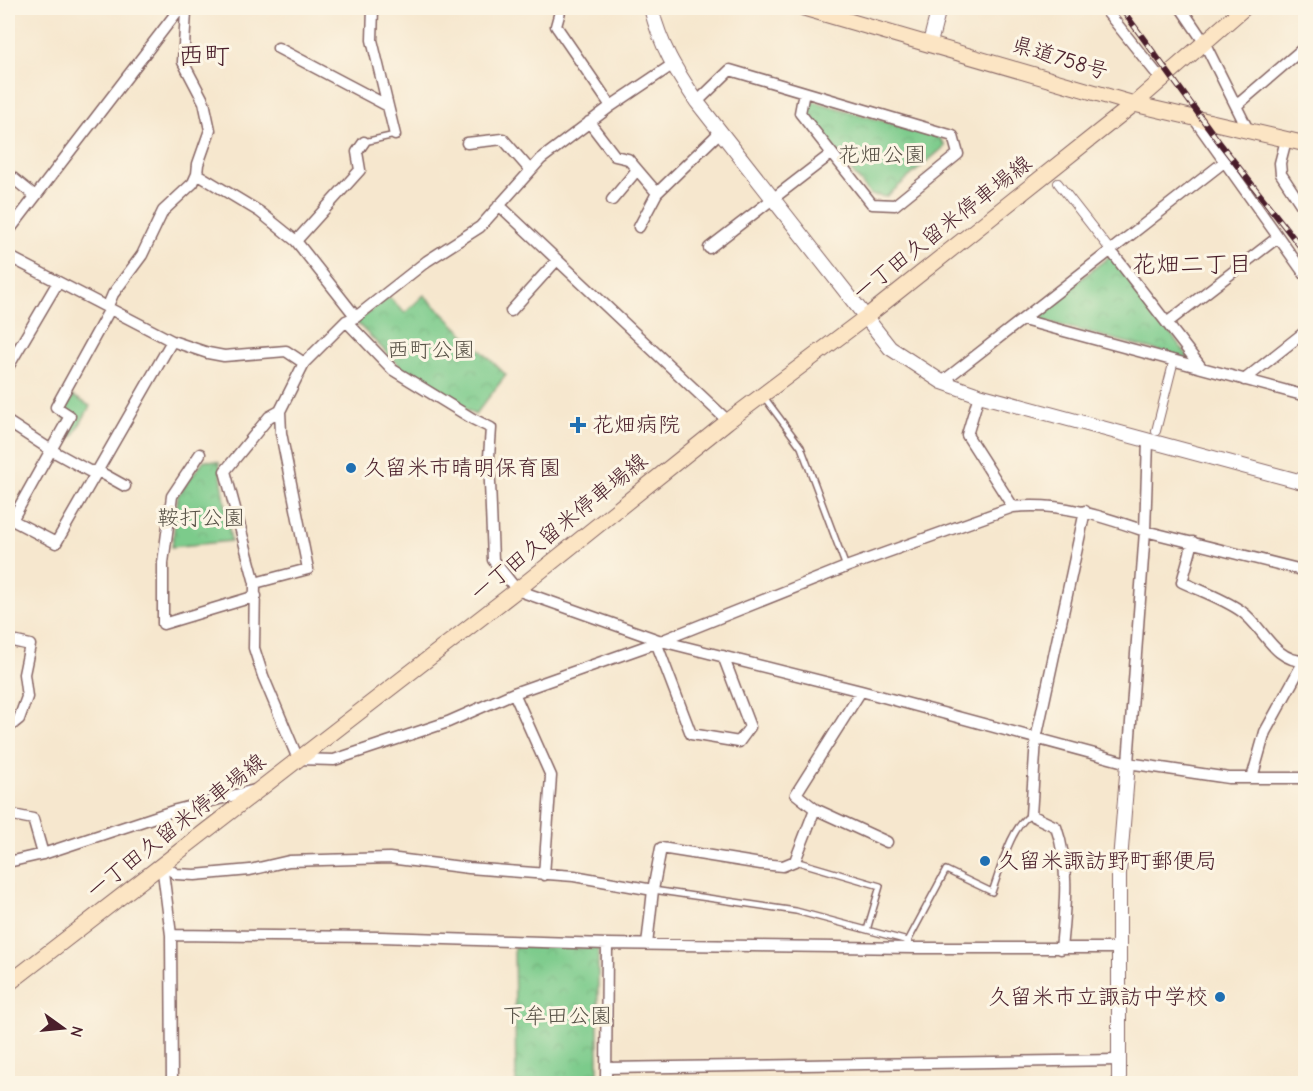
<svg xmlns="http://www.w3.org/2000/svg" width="1313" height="1091" viewBox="0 0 1313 1091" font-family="'Comic Neue','Klee One',sans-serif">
	<defs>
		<pattern id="park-crowns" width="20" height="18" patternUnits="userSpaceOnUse" patternTransform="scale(1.5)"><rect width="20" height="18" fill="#7ccb8b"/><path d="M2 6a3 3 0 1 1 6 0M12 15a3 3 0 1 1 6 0" fill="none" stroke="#6dae78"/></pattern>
	</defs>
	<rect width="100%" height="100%" fill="#fcf5e5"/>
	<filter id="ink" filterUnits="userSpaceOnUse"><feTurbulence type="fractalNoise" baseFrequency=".0167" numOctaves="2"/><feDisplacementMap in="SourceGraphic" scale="12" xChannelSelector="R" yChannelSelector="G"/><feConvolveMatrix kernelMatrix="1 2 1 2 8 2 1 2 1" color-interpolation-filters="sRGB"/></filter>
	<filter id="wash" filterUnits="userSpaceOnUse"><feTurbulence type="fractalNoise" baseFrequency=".008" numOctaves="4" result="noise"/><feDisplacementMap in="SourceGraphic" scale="24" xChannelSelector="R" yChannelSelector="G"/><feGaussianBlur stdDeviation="1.35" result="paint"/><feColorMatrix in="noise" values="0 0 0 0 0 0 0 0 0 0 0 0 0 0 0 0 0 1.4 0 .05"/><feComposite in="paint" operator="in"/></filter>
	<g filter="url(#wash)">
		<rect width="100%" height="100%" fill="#f6e7ce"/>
		<path fill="url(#park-crowns)" stroke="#63755b" stroke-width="1.5" d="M809 100 939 137 945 146 886 197 871 195 806 114Z
			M1111 255 1190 359 1032 318Z
			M424 295 506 375 475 415 411 377 356 322 389 297 405 313Z
			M73 396 90 406 73 437 65 433V410Z
			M204 460 219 462 231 541 172 547 178 495Z
			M514 946 598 948V1083H516Z"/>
	</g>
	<g filter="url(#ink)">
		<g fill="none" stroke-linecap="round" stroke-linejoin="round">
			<g stroke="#866564" stroke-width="8">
				<path id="service" d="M364 142 395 135
					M764 397 801 447 846 567
					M795 861 880 886 867 930
					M653 890 796 911 908 941 912 948
					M908 941 946 870 992 892C1000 871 1011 825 1031 815"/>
			</g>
			<g stroke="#866564" stroke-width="10">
				<path id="pedestrian" d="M1058 183 1111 251
					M1156 431 1174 360"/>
			</g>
			<g stroke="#866564" stroke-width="13">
				<path id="minor" d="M373 8 372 40 395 135
					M561 8 556 26 611 106
					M1104 8 1161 79
					M1181 8 1204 42 1248 130
					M278 48 388 106
					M672 65 611 106 541 159 480 227 427 261 356 317 346 321 304 363 280 411 269 417 225 471 255 583 254 648 263 676 298 759 334 760 448 722 514 693 661 641 846 567 1013 507C1061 502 1101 516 1145 531L1128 763
					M697 102 730 70 953 136 958 154 895 205 872 204 800 113 804 92
					M1236 106 1306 46
					M1193 117 1306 276
					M589 122 615 156 628 159 657 193 720 132
					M1286 140 1280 163 1281 174 1306 212
					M467 143 503 139 530 170
					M8 174 35 196
					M197 174 260 212 296 241 356 317
					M612 200 637 170
					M499 205 728 421
					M639 227 657 193
					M8 232 180 8
					M296 241 360 170 357 152 364 142
					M709 248 831 154
					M1111 251 1201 367
					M8 256 172 341 208 353 224 356 286 351 304 363
					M107 308 113 294 142 255 163 211 193 183 197 174 198 164 210 130 204 102 183 62 186 12 185 8
					M511 311 557 260
					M1023 320 1306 396
					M346 321 393 370 473 419 491 428 489 457 493 560 517 590 661 641 861 691 1128 763 1229 778H1306
					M1168 322 1277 238
					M8 367 58 282
					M1244 380 1306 331
					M942 382 1224 162
					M979 395 967 435 1013 507
					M8 422 51 450 70 416 56 407 110 309
					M1148 441 1145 531 1306 571
					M200 454 172 496 163 563V624L256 596
					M125 486 98 471H89L51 450 12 520 56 543 172 341
					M1193 542 1182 582C1201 591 1224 599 1241 611 1264 627 1273 661 1304 661L1265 732 1252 778
					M255 583 308 569 281 433 280 411
					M8 640 30 645 24 674 27 697 19 719 8 728
					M656 642 691 734 739 742 750 727 723 656
					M514 693 551 776 544 875
					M815 809 887 842
					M8 814 33 819 43 854
					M8 862 43 854 176 810 255 790
					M162 864 176 874 195 875 250 870 289 861 389 858 469 868 574 876 653 890
					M162 864 171 935 172 1084
					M171 935 381 937 607 944 913 948H1118
					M647 945 653 890 661 848 761 864 783 866 795 861 815 809 796 794 861 691
					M1061 949C1065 907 1070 867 1056 827L1031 815 1036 739 1085 511
					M606 1068 1118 1060
					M606 1084 607 944"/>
			</g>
			<g stroke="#866564" stroke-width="16">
				<path id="tertiary" d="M651 8C661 47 675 69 697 102L890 348 942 382 979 395 1306 483
					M930 43 939 8
					M1119 1084V873L1128 763"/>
			</g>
			<g stroke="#866564" stroke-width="17">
				<path id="secondary" d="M804 8 1134 104 1306 144
					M8 984 517 590 728 421 866 317 1134 104 1244 8"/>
			</g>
			<use href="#service" stroke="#fff" stroke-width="5"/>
			<use href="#pedestrian" stroke="#fff" stroke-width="8"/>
			<use href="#minor" stroke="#fff" stroke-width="10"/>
			<use href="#tertiary" stroke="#fff" stroke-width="14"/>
			<use href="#secondary" stroke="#fce5c4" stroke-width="15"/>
			<g stroke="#4a1f2b" stroke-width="6">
				<path id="rail" d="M1121 8 1219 142 1306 254"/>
			</g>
			<use href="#rail" stroke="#fcf5e5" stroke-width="4" stroke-dasharray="11" stroke-linecap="butt"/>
		</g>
	</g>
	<g fill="#1f6fb2" stroke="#fcf5e5" stroke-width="2">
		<path d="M575 416h6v6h6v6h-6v6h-6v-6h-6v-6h6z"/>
		<circle cx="351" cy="468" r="6"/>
		<circle cx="985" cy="861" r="6"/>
		<circle cx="1220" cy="997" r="6"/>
	</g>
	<g text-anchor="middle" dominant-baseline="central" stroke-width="6" stroke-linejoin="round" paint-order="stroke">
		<g font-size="22" fill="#4a1f2b" stroke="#fcf5e5">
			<text transform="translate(1060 58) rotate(17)">県道758号</text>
			<text transform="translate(942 228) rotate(-38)">一丁田久留米停車場線</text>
			<text transform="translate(559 527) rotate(-39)">一丁田久留米停車場線</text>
			<text transform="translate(176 826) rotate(-38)">一丁田久留米停車場線</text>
		</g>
		<g font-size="22" fill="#595348" stroke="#fcf5e5">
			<text x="882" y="155">花畑公園</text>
			<text x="431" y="350">西町公園</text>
			<text x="201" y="518">鞍打公園</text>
			<text x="557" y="1016">下牟田公園</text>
		</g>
		<g font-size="22" fill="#4a1f2b" stroke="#fcf5e5" text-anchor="start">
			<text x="592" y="425">花畑病院</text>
			<text x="363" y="468">久留米市晴明保育園</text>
			<text x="997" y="861">久留米諏訪野町郵便局</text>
			<text x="1208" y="997" text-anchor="end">久留米市立諏訪中学校</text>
		</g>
		<g font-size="24" fill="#4a1f2b" stroke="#fcf5e5">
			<text x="1192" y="264">花畑二丁目</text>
		</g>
		<g font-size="26" fill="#4a1f2b" stroke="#fcf5e5">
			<text x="204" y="56">西町</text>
		</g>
	</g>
	<rect width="1313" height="1091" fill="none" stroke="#fcf5e5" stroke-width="30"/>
	<g transform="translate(63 1028) rotate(105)" stroke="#fcf5e5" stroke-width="4.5" paint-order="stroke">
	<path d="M0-4.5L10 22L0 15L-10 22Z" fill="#4a1f2b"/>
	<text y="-9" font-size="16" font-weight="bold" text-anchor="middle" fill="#4a1f2b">N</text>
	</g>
</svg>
